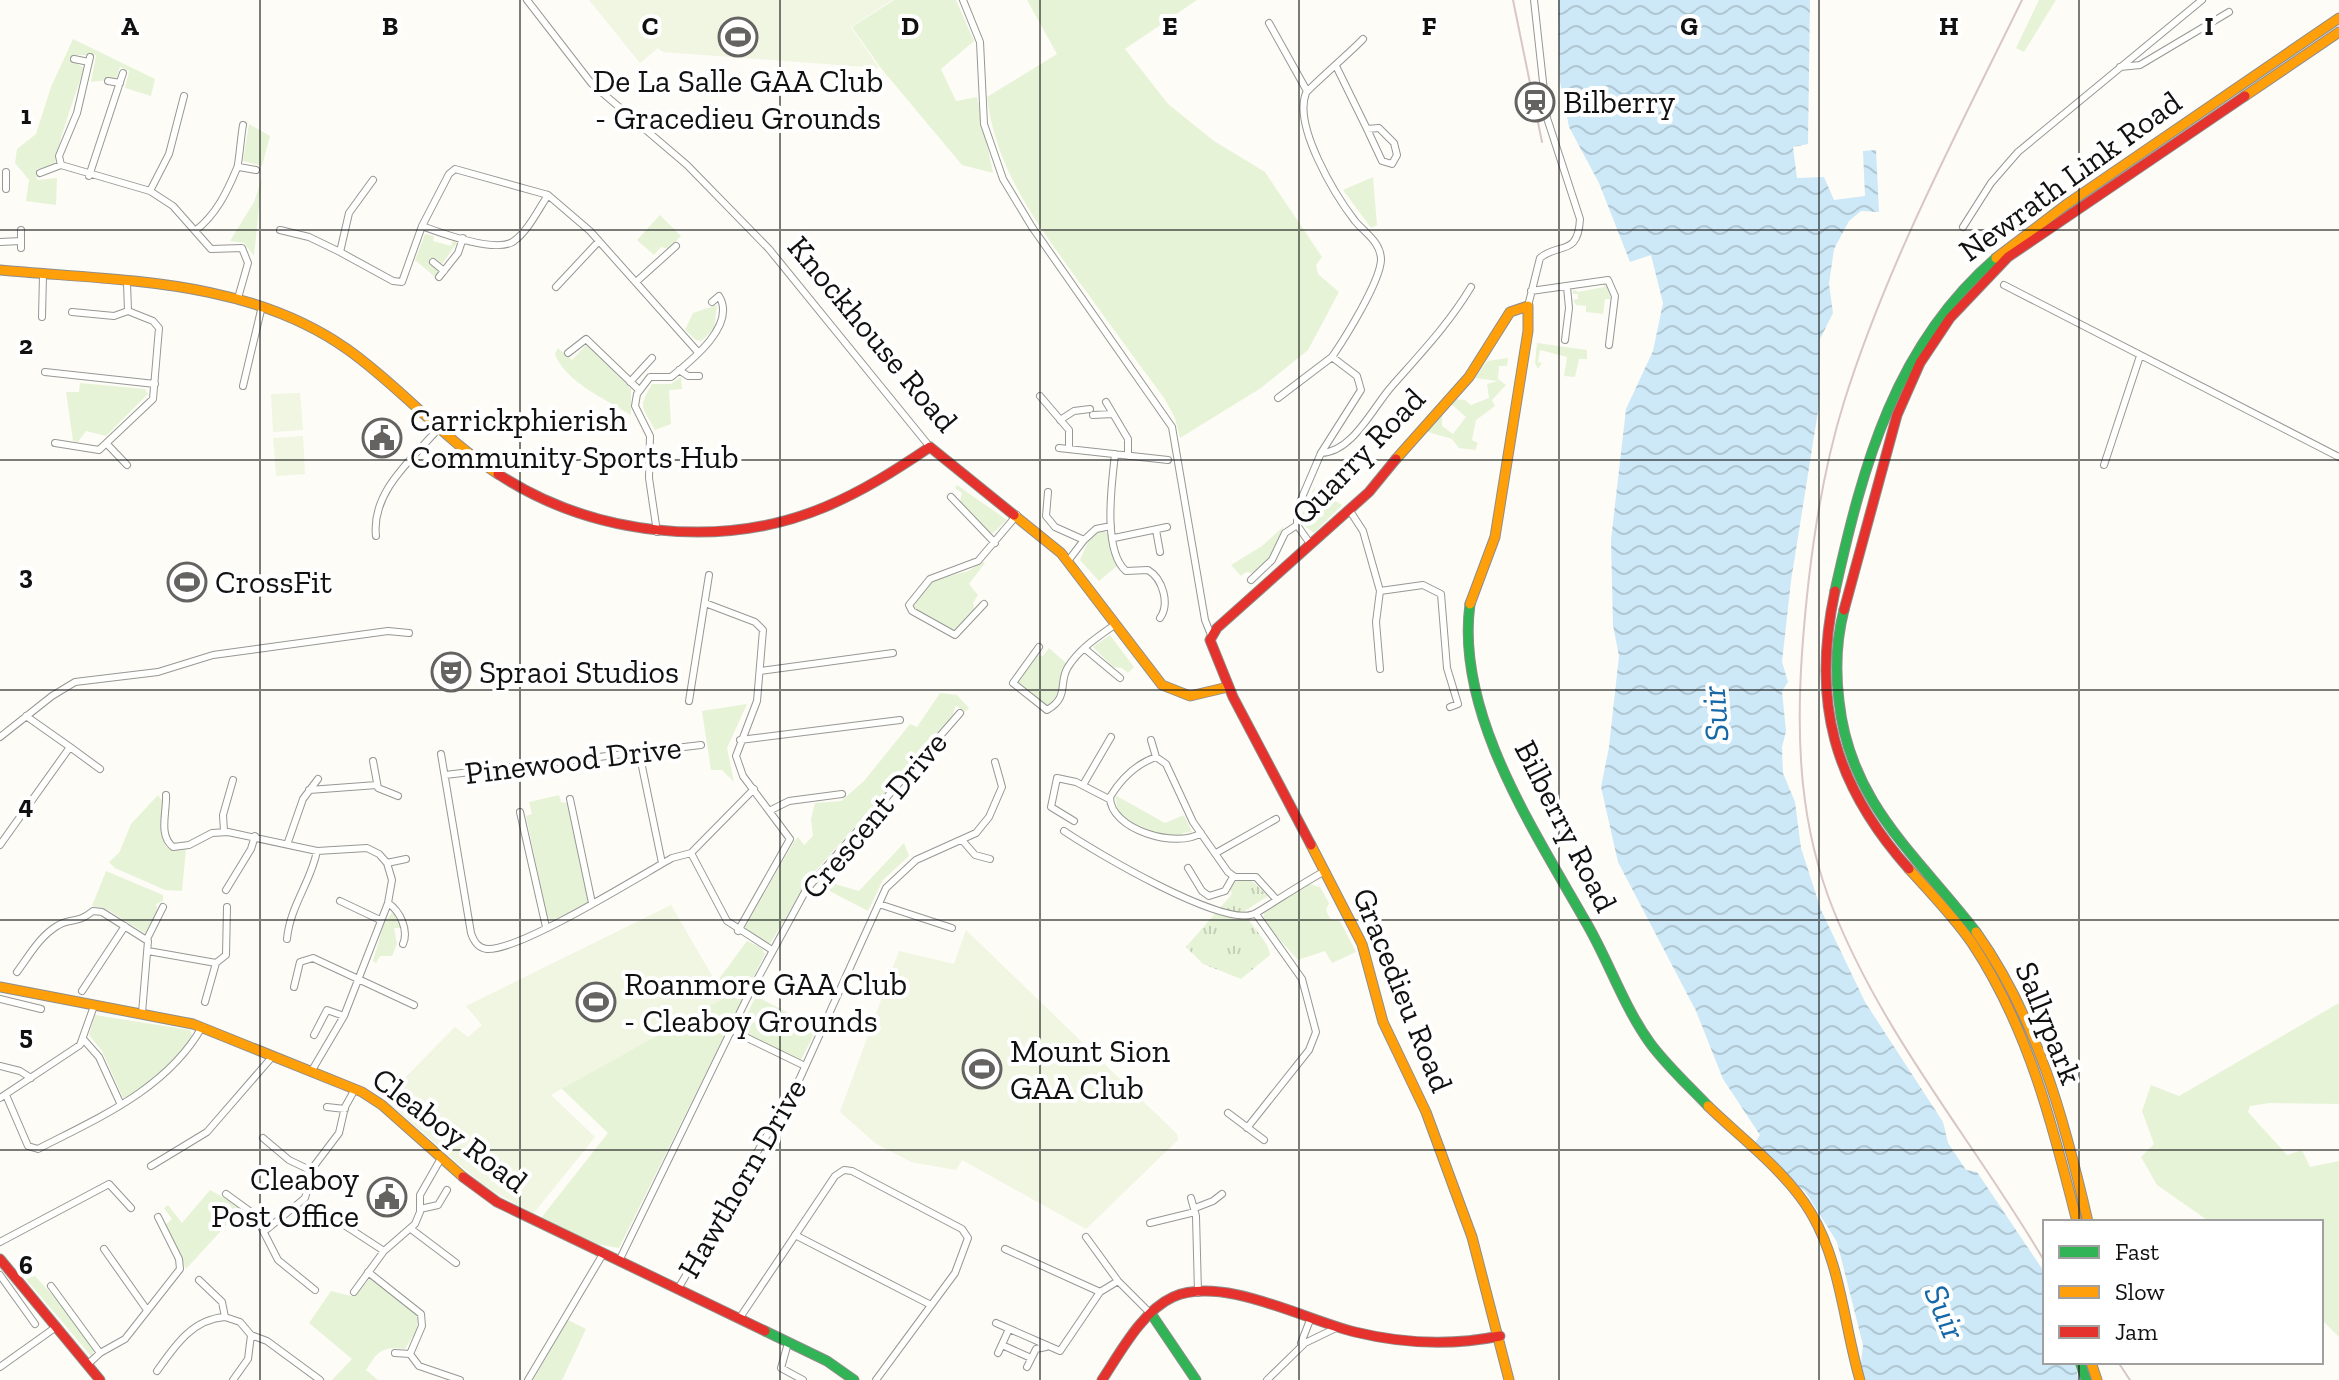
<svg xmlns="http://www.w3.org/2000/svg" width="2339" height="1380" viewBox="0 0 2339 1380" font-family="'Zilla Slab',serif">
	<defs>
		<pattern id="park-tufts" width="24" height="20" patternUnits="userSpaceOnUse" patternTransform="scale(2)"><rect width="24" height="20" fill="#e7f3d7"/><path d="M3 7l-1-3M5 7V3M7 7l1-3M15 17l-1-3M17 17v-4M19 17l1-3" fill="none" stroke="#c5cfb8"/></pattern>
		<pattern id="water-waves" width="16" height="10" patternUnits="userSpaceOnUse" patternTransform="scale(2)"><rect width="16" height="10" fill="#cde8f7"/><path d="M0 5q4-4 8 0t8 0" fill="none" stroke="#afc6d3"/></pattern>
	</defs>
	<rect width="100%" height="100%" fill="#fdfcf7"/>
	<path fill="#e7f3d7" d="M894 0H956L974 41 941 69 956 101 977 97 993 173 962 165 880 67 852 27Z
		M1027 0H1197L1125 49 1168 104 1214 141 1265 172 1322 257 1316 265 1318 274 1339 292 1308 350 1261 388 1180 438 1175 418 1164 398C1136 360 1108 322 1080 283 1038 225 996 171 987 97L1057 54Z
		M2039 0H2056L2024 52 2016 48Z
		M73 39 155 79 151 96 125 88 129 71 120 67 116 79 91 82 96 55H75L73 61 84 68C79 85 53 155 56 165L37 169V180L57 178 56 205 26 201 29 180 15 163 17 149 36 134 51 87Z
		M249 124 270 136 262 166 243 161Z
		M1373 177 1377 225 1371 228 1343 190Z
		M262 178 254 256 244 243 230 241 254 202Z
		M660 215 681 236 668 249 661 247 654 255 637 240Z
		M425 234 434 236 433 241 451 246 453 240 457 243 442 264 436 259 432 263 439 271 435 277 415 260Z
		M1603 282 1608 286 1611 299H1605L1603 314 1586 312V306L1576 305 1573 300 1578 299V294H1573V289L1578 292 1604 287Z
		M717 305 714 329 701 341 696 340 685 330 693 313Z
		M1537 343 1587 350V359H1579L1575 377 1564 376 1567 357 1540 350 1538 362 1542 363 1538 369 1535 363Z
		M587 344 631 389V415C607 400 565 382 555 354L558 348 572 360Z
		M1508 358 1507 366H1499L1498 379 1506 385 1492 400 1495 406 1476 420 1472 440 1478 443 1475 450 1459 448 1452 439 1425 431 1442 413V426L1453 434 1466 417 1450 403 1454 399 1465 400 1471 405 1489 398 1487 384 1498 381 1475 378 1487 361Z
		M681 377 682 389 669 390 671 424 655 430C643 407 637 409 652 384H671Z
		M80 383 145 389 148 394 106 436 86 431 78 442 73 441 66 392H79Z
		M957 485 1007 520 992 534 960 502 962 493 955 488Z
		M1314 488 1342 505 1314 533 1302 524 1301 517Z
		M1284 526 1270 557 1253 573 1246 572 1241 576 1231 565 1262 546Z
		M1101 530 1110 534 1117 566 1099 581 1080 560 1090 537Z
		M983 562 985 563 969 584 978 595 973 603 975 611 957 629 950 631 914 608 913 603 929 582 968 571Z
		M1110 635 1134 667 1128 673 1122 668 1113 667 1093 647Z
		M1049 648 1066 663C1056 679 1064 694 1046 707L1017 683 1036 655 1043 656Z
		M940 693 957 695 969 708 965 712 956 705 951 719 810 877 770 944 747 933 745 927 795 840 798 837 804 845 813 836 811 819 815 803 841 801 864 781 910 724 917 727Z
		M747 704 727 748 734 782 722 770H711L702 711Z
		M158 795 165 805 161 826 166 847 186 849 182 891 165 890 115 868 109 862 119 853 131 824Z
		M559 795 561 802 570 804 589 901 552 921 547 916 526 816 532 814 529 802Z
		M1115 795 1165 823 1184 815 1192 832 1183 833 1182 837C1158 837 1135 827 1118 811Z
		M904 843 909 856 883 880 868 911 818 885 825 875 838 885 859 891Z
		M106 871 163 895V901L156 904 158 913 146 934 108 910 92 906Z
		M1309 884 1320 887 1329 903 1326 910 1330 919 1340 921 1356 952 1332 963 1325 951 1298 960 1263 921 1264 913Z
		M393 911 401 928H394L397 944 392 956H380L376 963 373 961 384 923Z
		M747 941 762 948 765 954 619 1248 596 1244 541 1218 608 1133 561 1088 724 998 716 983Z
		M756 996 817 1028 801 1060 739 1030Z
		M2339 1003V1104L2270 1103 2250 1106 2248 1112 2287 1155 2302 1150 2310 1167 2339 1161V1337L2321 1319V1222H2210L2157 1185 2141 1157 2154 1144 2142 1111 2151 1085 2179 1096Z
		M95 1015 190 1030 192 1035C184 1059 147 1091 123 1098L102 1051 89 1035Z
		M210 1190 242 1208 186 1269 165 1225 172 1219 164 1208 168 1205 182 1223Z
		M35 1276 70 1314 94 1350 91 1356 26 1279Z
		M370 1278 417 1313V1330L405 1349C382 1346 378 1351 366 1370L378 1380H332L352 1359 309 1323 331 1291 355 1297Z
		M568 1320 586 1329 562 1380H533Z"/>
	<path fill="url(#park-tufts)" d="M1250 879 1268 896 1245 911C1250 927 1268 939 1270 955L1241 979 1203 964 1186 947 1232 894 1226 880Z"/>
	<path fill="#f0f6e1" d="M589 0H892L851 27 879 68 663 52 658 48 640 63Z
		M300 393 303 430 273 432 271 394Z
		M303 436 305 474 276 476 273 438Z
		M671 905 725 998 551 1095 595 1137 533 1214 484 1186 384 1099 455 1027 468 1037 483 1024 498 1044 466 1006Z
		M966 930 1177 1134 1178 1140 1086 1229 962 1160 956 1170 911 1162 875 1143 840 1112 899 951 954 964Z"/>
	<path fill="url(#water-waves)" d="M1558 0H1810L1808 144 1793 147 1797 178 1824 177 1834 200 1865 196 1863 151 1876 150 1879 212 1861 211 1849 221 1834 249 1829 284 1833 313 1820 339 1819 405 1791 581 1782 662 1788 682 1782 691 1786 731 1782 747 1783 773 1795 802 1801 848 1821 910 1865 1002 1943 1122 1948 1143 1966 1170 1977 1172 2045 1273V1362H2074L2079 1380H1866L1861 1364 1863 1345 1837 1242 1805 1191 1783 1174 1755 1143 1760 1135 1723 1079 1696 1011 1618 862 1601 787 1609 747 1619 656 1613 625 1611 540 1626 409 1653 351 1663 303 1651 255 1630 262 1599 183 1569 127 1560 82Z"/>
	<g fill="none" stroke-linecap="round" stroke-linejoin="round">
		<g stroke="#979795" stroke-width="8">
			<path id="street" d="M527 0 592 84 687 165 769 249 930 447
				M963 0 980 42 984 124 1003 179 1032 227 1172 427 1205 620 1211 635
				M1269 23 1307 91
				M74 59 89 62
				M2120 67 2140 65 2229 12
				M1337 68 1367 129 1379 128 1394 143 1397 155 1392 164 1382 161 1367 129
				M108 81 120 83
				M61 165 59 156 77 113 90 57
				M239 167 256 170
				M6 172V189
				M40 173 61 165 150 191 173 206 211 249 242 248 248 263 238 298
				M89 176 123 73
				M373 180 349 213 340 252 393 281 402 282 422 226
				M150 191 169 154 184 96
				M548 195 455 169 449 174 422 226C441 233 497 254 514 241 528 231 538 210 548 195L590 231 697 351
				M1963 227 1991 183 2018 152 2202 0
				M280 230 309 237 340 252
				M195 231C216 215 227 192 237 168 239 164 241 135 243 125
				M0 242 21 241
				M21 248V230
				M433 262 444 271
				M439 277 458 253 463 238
				M636 282 676 246
				M2004 285 2339 457
				M556 287 599 241
				M1531 291 1608 280 1615 296 1609 345
				M1528 306 1540 258C1559 242 1578 257 1580 219L1547 118 1534 0
				M72 312 114 316 128 311
				M42 317 43 275
				M1565 340 1569 308 1567 287
				M568 353 586 339 639 390
				M679 370 688 376H699
				M45 372 155 384
				M630 382 652 358
				M243 386 262 306
				M1040 396 1069 430V449
				M1278 398 1332 357
				M1106 402 1128 439V456
				M1093 415 1113 414
				M1060 420 1074 411 1090 409
				M55 443 99 450 153 399 159 328 153 321 128 311 127 283
				M107 444 127 465
				M1059 448 1168 460
				M1321 453C1353 452 1373 407 1392 386 1421 353 1448 325 1471 287
				M1115 454C1112 482 1102 550 1126 571L1148 570C1163 579 1170 604 1160 618
				M2104 465 2140 356
				M1048 492 1046 516 1055 527 1084 540 1096 529 1111 526
				M951 497 995 543
				M1350 511 1363 531 1380 591 1423 585 1441 594 1447 668 1458 704 1450 707
				M1156 530 1160 552
				M657 532 649 478 650 436 635 406 637 394 650 377H671C691 361 737 325 719 296L712 302
				M376 536C371 492 412 459 439 428
				M1114 538 1167 527
				M1311 545 1297 525V509L1321 453 1361 390 1357 376 1332 357C1345 338 1380 282 1381 260 1381 242 1365 233 1355 221 1335 195 1293 126 1306 93 1308 89 1354 49 1363 39
				M1068 561 1084 540
				M1251 580 1272 560 1285 533 1297 525
				M1380 591 1376 622 1380 669
				M705 603 755 622 763 630 757 701 736 756 743 776 790 839 738 931
				M984 604 955 635 912 611 909 605 930 579 978 561 1017 515
				M1039 647 1013 683 1047 710C1070 697 1058 682 1068 667 1080 648 1099 636 1116 624
				M1084 648 1120 678
				M760 671 893 653
				M689 701 709 575
				M0 737 52 696 75 682 158 672 213 655 388 631 409 633
				M740 740 900 720
				M1151 740 1156 757 1166 764 1193 822 1228 872 1235 877H1256L1276 899
				M70 747 100 769
				M639 752 662 863
				M441 754 471 933C474 942 478 948 487 949 520 951 638 877 672 858L691 853
				M1156 757C1136 764 1121 779 1110 797 1110 830 1177 849 1201 833
				M373 761 378 788 398 796
				M445 775 701 745
				M1083 785 1111 737
				M309 790 377 785
				M166 795C167 812 158 835 173 847L189 845 212 833 228 832 317 851 367 848 379 854 387 863 392 880 388 903 344 1016 311 1072
				M570 799 592 903
				M771 810 789 801 842 794
				M520 812 546 927
				M1074 821 1051 807 1057 778 1076 782 1109 799
				M224 831 223 815 233 780
				M1064 831C1092 850 1227 931 1256 913 1278 900 1301 884 1325 871
				M962 840 975 855 990 859
				M288 842 303 799 318 779
				M0 845 70 747 26 716
				M691 853 727 921 772 950
				M691 853 754 789
				M1216 853 1276 819
				M387 863 406 859
				M1188 868 1202 891 1209 896 1225 891 1233 877
				M226 890 251 849 255 836
				M340 901 380 920
				M388 903C400 911 409 930 403 944
				M879 904 952 928
				M147 939 163 907
				M287 939C290 906 311 882 317 851
				M148 951 216 963
				M17 972C29 956 39 937 57 926 70 917 76 925 93 911L102 912 148 941 142 1013
				M294 987 300 962 313 958 414 1005
				M82 991 125 926
				M0 999 41 1009
				M205 1002 216 963 226 955 227 907
				M737 1033 805 1066
				M314 1035 327 1010 344 1016
				M84 1040 99 1057 121 1105
				M0 1066 20 1071 31 1078
				M6 1095 28 1146 38 1149C98 1118 167 1089 202 1027
				M0 1098 80 1045 94 1006
				M327 1107 345 1109
				M1228 1113 1264 1140
				M1247 1128 1309 1050 1316 1032 1302 979 1256 914
				M263 1138 289 1160 312 1171
				M151 1166 207 1132 272 1057
				M226 1194 255 1215 278 1260 315 1290
				M1191 1198 1196 1216 1198 1293
				M1195 1208 1213 1201 1222 1194
				M420 1209 438 1205 447 1190
				M338 1221 384 1251
				M1150 1223 1195 1212
				M411 1229 456 1263
				M266 1230 305 1198 314 1166 339 1133 345 1107 355 1089
				M795 1235 931 1305
				M1086 1237 1118 1281 1152 1315
				M0 1242 109 1184 131 1208
				M104 1249 147 1310
				M1005 1249 1100 1292
				M619 1261 746 1000 806 890 960 713
				M368 1272 421 1314 422 1326 410 1354
				M0 1275 35 1324
				M199 1280 222 1302 225 1317 240 1322 251 1335 267 1341 320 1380
				M51 1286 100 1353
				M678 1289 800 1078 886 888 916 860 976 833 989 817 1002 787 995 762
				M354 1292 384 1251 415 1224 420 1212V1195L440 1160
				M739 1319 835 1176 844 1170 852 1171 962 1229 968 1238 955 1273 876 1380
				M996 1323 1060 1351 1100 1292 1118 1281
				M788 1343 781 1368 803 1380
				M1301 1343 1310 1320
				M1002 1345 1031 1358
				M395 1353 410 1354 419 1366 460 1380
				M998 1353 1009 1329
				M87 1365 100 1353 125 1339 180 1269 179 1259 158 1217
				M0 1367 56 1327
				M1027 1367 1036 1349 1046 1347
				M157 1371C174 1347 192 1319 225 1317
				M233 1380 248 1359 251 1335
				M528 1380 603 1254
				M1267 1380 1305 1343 1336 1328"/>
		</g>
		<g stroke="#8e8d8b" stroke-width="11">
			<path id="fast" d="M1835 591C1863 465 1895 345 1996 258
				M1470 604C1455 713 1535 832 1587 924 1609 962 1624 1007 1650 1043 1667 1066 1688 1085 1708 1106
				M1844 610C1836 641 1835 669 1839 701 1850 804 1917 855 1976 932
				M1152 1315 1196 1380
				M765 1331 827 1361 854 1380
				M2080 1362 2086 1380"/>
		</g>
		<g stroke="#8e8d8b" stroke-width="11">
			<path id="slow" d="M2245 96 2339 32
				M1996 258 2067 204 2339 18
				M0 270C118 281 247 278 347 349 401 387 442 438 498 474
				M1396 459 1469 377 1510 312 1528 306V331L1495 537 1470 604
				M1014 515 1061 553 1162 685 1190 696 1228 687
				M1311 845 1362 944 1383 1022 1426 1112 1472 1237 1509 1380
				M1909 869C1931 893 1954 917 1972 943 2028 1027 2053 1126 2077 1222
				M1976 932C2037 1017 2065 1122 2088 1222
				M0 987 193 1024 362 1092 382 1105 463 1177
				M1708 1106C1742 1139 1787 1172 1811 1213 1841 1263 1844 1326 1860 1380
				M2091 1362 2097 1380"/>
		</g>
		<g stroke="#8e8d8b" stroke-width="11">
			<path id="jam" d="M498 474C591 535 720 551 825 507 863 491 896 470 930 447L1014 515
				M1835 591C1811 702 1834 785 1909 869
				M1844 610 1897 415 1920 363 1950 318 2008 257 2245 96
				M1311 845 1233 697 1210 640 1217 628 1369 492 1396 459
				M463 1177 497 1202 765 1331
				M0 1259 100 1380
				M1102 1380C1120 1353 1142 1311 1173 1297 1223 1275 1305 1320 1355 1332 1404 1344 1451 1346 1500 1336"/>
		</g>
		<use href="#street" stroke="#fffffe" stroke-width="6"/>
		<use href="#fast" stroke="#30b455" stroke-width="9"/>
		<use href="#slow" stroke="#ff9f0a" stroke-width="9"/>
		<use href="#jam" stroke="#e5322d" stroke-width="9"/>
		<path stroke="#d9c6c7" stroke-width="2" d="M1513 0 1542 142
			M2022 0C1958 131 1888 262 1844 402 1819 482 1808 569 1802 653 1796 742 1800 826 1833 909 1885 1039 1975 1143 2045 1262
			M2118 1362 2130 1380"/>
	</g>
	<path fill="none" stroke="#111" stroke-width="2" stroke-opacity="0.55" d="M260 0V1380M520 0V1380M780 0V1380M1040 0V1380M1299 0V1380M1559 0V1380M1819 0V1380M2079 0V1222M0 230H2339M0 460H2339M0 690H2339M0 920H2339M0 1150H2339M2079 1362V1380"/>
	<defs>
		<g id="stadium-ring" transform="scale(2)"><circle r="9.5" fill="#fff" stroke="#646362" stroke-width="1.5"/><path d="M0-5a6.5 5 0 1 0 0 10a6.5 5 0 1 0 0-10ZM-3.5-1.8h7v3.6h-7Z" fill="#646362"/></g>
		<g id="station-ring" transform="scale(2)"><circle r="9.5" fill="#fff" stroke="#646362" stroke-width="1.5"/><path d="M-3-6H3Q5-6 5-4V2Q5 4 3 4L4.5 6H3L1.5 4h-3L-3 6H-4.5L-3 4Q-5 4-5 2V-4Q-5-6-3-6ZM-3.5-4v3h7v-3ZM-3.5 1v1.5H-2V1ZM2 1v1.5H3.5V1Z" fill="#646362"/></g>
		<g id="civic-ring" transform="scale(2)"><circle r="9.5" fill="#fff" stroke="#646362" stroke-width="1.5"/><path d="M-.6-6.5H3V-4.5H.6V-3L4-1V1h2V6H-6V1h2V-1L-.6-3ZM-1.2 2.5V6h2.4V2.5Z" fill="#646362"/></g>
		<g id="theatre-ring" transform="scale(2)"><circle r="9.5" fill="#fff" stroke="#646362" stroke-width="1.5"/><path d="M-5-5.5Q0-4 5-5.5V0Q5 5 0 6Q-5 5-5 0ZM-3.3-2.5H-1v1.5H-3.3ZM1-2.5H3.3v1.5H1ZM-2.8 1Q0 5.5 2.8 1Z" fill="#646362"/></g>
	</defs>
	<g fill-rule="evenodd">
		<use href="#stadium-ring" x="738" y="37"/>
		<use href="#station-ring" x="1535" y="102"/>
		<use href="#civic-ring" x="382" y="438"/>
		<use href="#stadium-ring" x="187" y="582"/>
		<use href="#theatre-ring" x="451" y="672"/>
		<use href="#stadium-ring" x="596" y="1002"/>
		<use href="#stadium-ring" x="982" y="1069"/>
		<use href="#civic-ring" x="387" y="1197"/>
	</g>
	<g text-anchor="middle" dominant-baseline="central" stroke-width="8" stroke-linejoin="round" paint-order="stroke">
		<g font-size="32" fill="#111" stroke="#fff" text-anchor="start">
			<text x="738" y="81" text-anchor="middle">De La Salle GAA Club<tspan x="738" dy="37">- Gracedieu Grounds</tspan></text>
			<text x="1563" y="102">Bilberry</text>
			<text x="410" y="420">Carrickphierish<tspan x="410" dy="37">Community Sports Hub</tspan></text>
			<text x="215" y="582">CrossFit</text>
			<text x="479" y="672">Spraoi Studios</text>
			<text x="624" y="984">Roanmore GAA Club<tspan x="624" dy="37">- Cleaboy Grounds</tspan></text>
			<text x="1010" y="1051">Mount Sion<tspan x="1010" dy="37">GAA Club</tspan></text>
			<text x="359" y="1179" text-anchor="end">Cleaboy<tspan x="359" dy="37">Post Office</tspan></text>
		</g>
		<g font-size="32" fill="#111" stroke="#fff">
			<text transform="translate(2070 176) rotate(-36)">Newrath Link Road</text>
			<text transform="translate(873 334) rotate(50)">Knockhouse Road</text>
			<text transform="translate(1358 456) rotate(-46)">Quarry Road</text>
			<text transform="translate(573 760) rotate(-7)">Pinewood Drive</text>
			<text transform="translate(874 815) rotate(-50)">Crescent Drive</text>
			<text transform="translate(1566 826) rotate(63)">Bilberry Road</text>
			<text transform="translate(1403 990) rotate(68)">Gracedieu Road</text>
			<text transform="translate(2049 1023) rotate(68)">Sallypark</text>
			<text transform="translate(450 1130) rotate(37)">Cleaboy Road</text>
			<text transform="translate(742 1178) rotate(-60)">Hawthorn Drive</text>
		</g>
		<g font-size="34" font-style="italic" fill="#1768a6" stroke="#fff">
			<text transform="translate(1715 714) rotate(-94)">Suir</text>
			<text transform="translate(1945 1312) rotate(67)">Suir</text>
		</g>
	</g>
	<g font-size="26" text-anchor="middle" font-weight="bold" fill="#111" stroke="#fff" stroke-width="8" stroke-linejoin="round" paint-order="stroke">
		<text x="130" y="35">A</text>
		<text x="390" y="35">B</text>
		<text x="650" y="35">C</text>
		<text x="910" y="35">D</text>
		<text x="1170" y="35">E</text>
		<text x="1429" y="35">F</text>
		<text x="1689" y="35">G</text>
		<text x="1949" y="35">H</text>
		<text x="2209" y="35">I</text>
		<text x="26" y="124">1</text>
		<text x="26" y="354">2</text>
		<text x="26" y="584">3</text>
		<text x="26" y="814">4</text>
		<text x="26" y="1044">5</text>
		<text x="26" y="1274">6</text>
	</g>
	<rect x="2043" y="1220" width="280" height="144" fill="#ffffff" stroke="#a0a0a0" stroke-width="2"/>
	<rect x="2059" y="1246" width="40" height="12" fill="#30b455" stroke="#a0a0a0" stroke-width="2"/>
	<text x="2115" y="1260" font-size="24" fill="#111111">Fast</text>
	<rect x="2059" y="1286" width="40" height="12" fill="#ff9f0a" stroke="#a0a0a0" stroke-width="2"/>
	<text x="2115" y="1300" font-size="24" fill="#111111">Slow</text>
	<rect x="2059" y="1326" width="40" height="12" fill="#e5322d" stroke="#a0a0a0" stroke-width="2"/>
	<text x="2115" y="1340" font-size="24" fill="#111111">Jam</text>
</svg>
